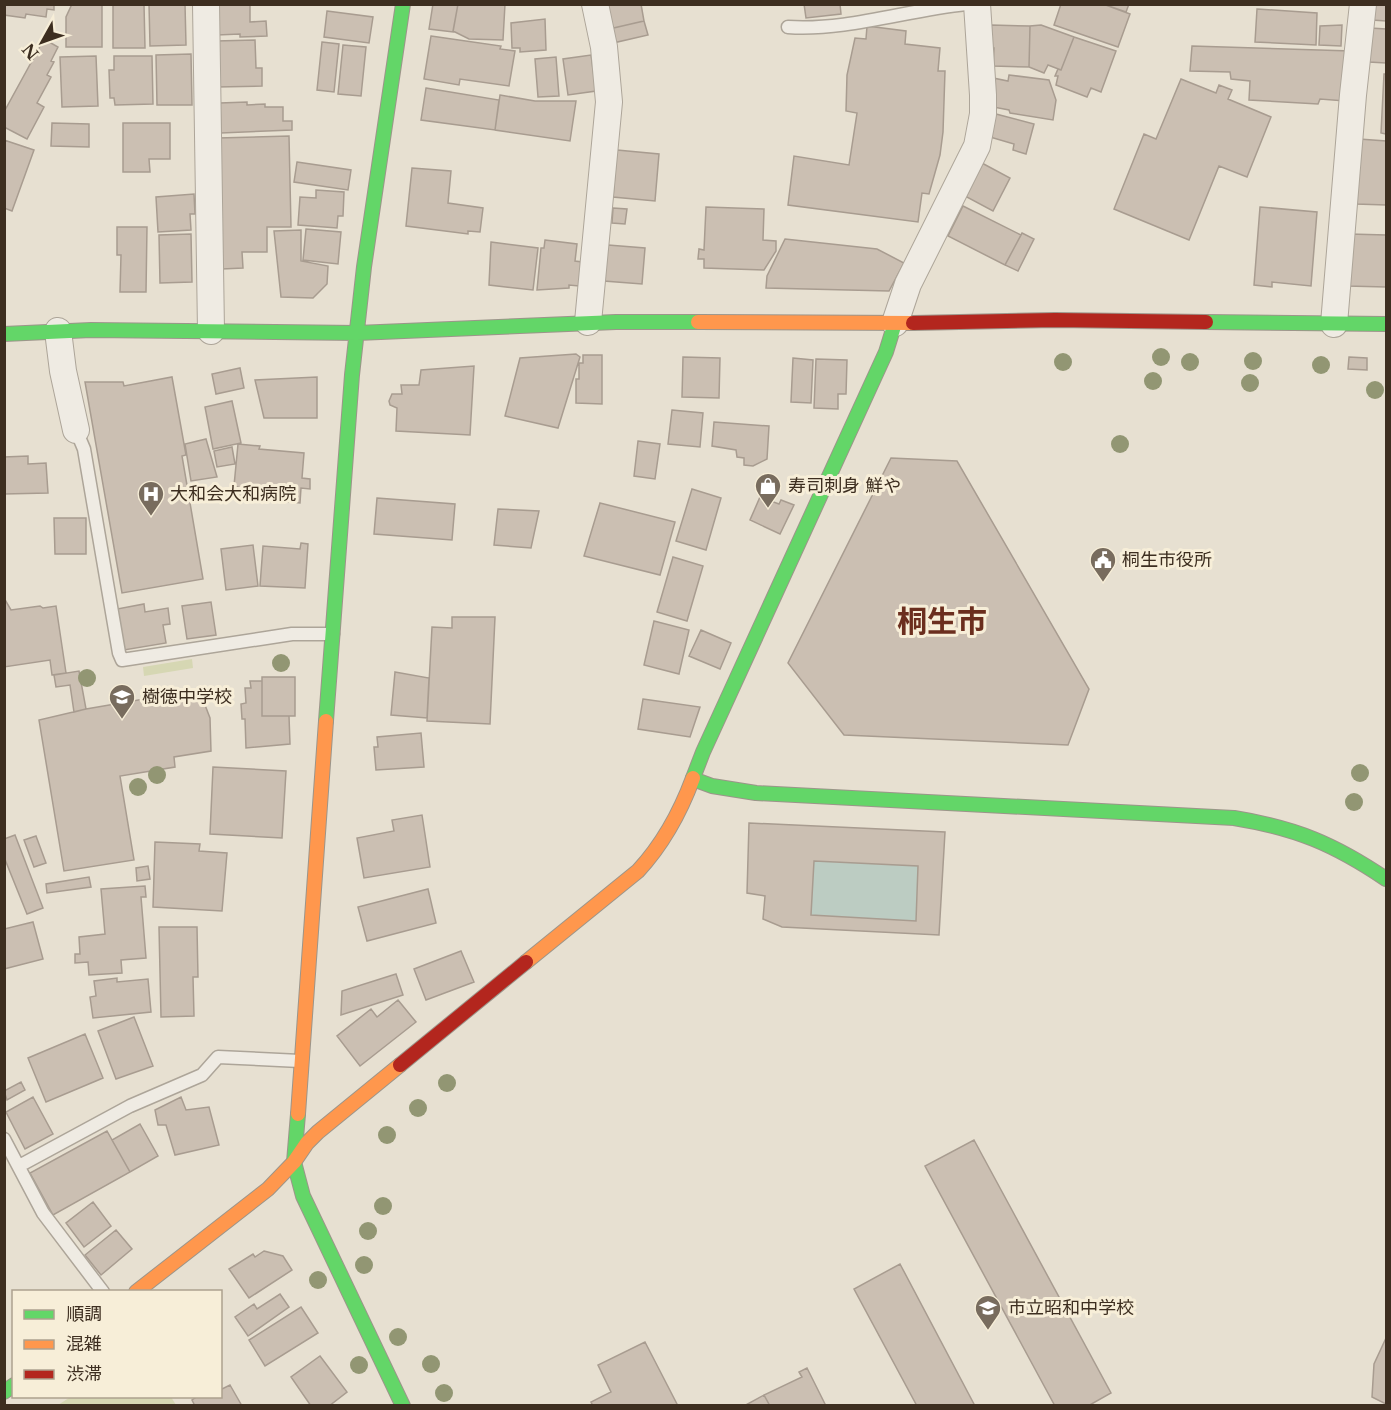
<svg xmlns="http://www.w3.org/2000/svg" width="1391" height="1410" viewBox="0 0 1391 1410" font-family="'Libre Baskerville','Noto Sans JP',serif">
	<rect width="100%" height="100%" fill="#e7e0d1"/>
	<path fill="#d6d7b3" d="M192 659 193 668 144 676 143 667Z
		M72 1396 171 1397 176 1405H58Z"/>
	<path fill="#bcccc2" d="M814 861 918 866 916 921 811 915Z"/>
	<path fill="#cbbfb2" stroke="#a89c90" stroke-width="1.5" fill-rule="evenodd" d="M4 4H54V10L47 9 46 17 26 14 25 18 4 15Z
		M72 4H102V47H66V17Z
		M113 4H144L145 48H113Z
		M149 4H185L186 45 150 46Z
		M216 4H250V22L266 21 267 36 240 37V34L217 35Z
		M433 4H458L453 32 429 29Z
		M458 4H505L503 40 469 39 453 31Z
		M603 4H641L644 21 609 29Z
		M804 4H840L841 14 806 18Z
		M1061 4H1103L1130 14 1118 47 1054 25Z
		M1103 4H1129L1126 12Z
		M1374 4H1386V21L1372 20Z
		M1257 9 1317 13 1316 45 1255 42Z
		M327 11 373 17 369 43 324 37Z
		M545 19 546 50 520 52V48H512L511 23Z
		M644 21 648 35 613 43 609 29Z
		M991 25 1030 26 1029 67 993 66 994 48H991Z
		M1041 25 1074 37 1061 70 1048 65 1044 73 1029 67 1030 26Z
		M1342 25 1341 46 1319 45 1320 26Z
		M867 26 906 31 905 44 940 48 938 71H945L943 132 940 155 929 194 922 193 918 222 788 205 794 156 849 165 857 113 846 111 847 75 855 38 866 39Z
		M1370 28 1386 29V63L1369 62Z
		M431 36 501 46 500 49 515 51 509 86 460 79 459 85 424 79Z
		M1074 37 1116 51 1101 92 1091 88 1087 97 1056 85 1058 76H1055L1058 69 1061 70Z
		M44 39 58 47 51 61 54 62 47 75 51 77 37 103 44 107 27 139 4 127V112Z
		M255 40 256 68H262V86L217 87 216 41Z
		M322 42 339 44 334 92 317 90Z
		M343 45 366 47 361 96 338 94Z
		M1192 46 1351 51 1345 101 1320 99 1318 104 1249 100 1250 81 1231 79 1230 72 1190 71Z
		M191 54 192 105H157L156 55Z
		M591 55 596 91 568 95 563 59Z
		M96 56 98 106 62 107 60 57Z
		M114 56H152L153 104 115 105 114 98H110L109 70H114Z
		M556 57 559 96 538 97 535 59Z
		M1384 74H1386V134L1381 133Z
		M1009 75 1049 80 1056 100 1053 120 1010 113 1009 110 993 107V78L1008 81Z
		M1181 79 1216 93 1219 85 1232 90 1228 99 1271 117 1247 177 1219 166 1189 240 1114 209 1144 134 1156 139Z
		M426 88 499 100 495 130 421 120Z
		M500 95 535 101H576L570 141 495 130Z
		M247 102V105L265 104V107H283V121H292V130L221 133 220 103Z
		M996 114 1034 124 1026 154 1013 150 1014 144 990 137Z
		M52 123 89 124V147L51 146Z
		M123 123H170V159H149L150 172H123Z
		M289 136 291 227H267V252H242L243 268 222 269 218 138Z
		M1359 139 1386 141V205L1356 204Z
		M4 140 34 150 12 211 4 208Z
		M617 150 659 154 655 201 613 197Z
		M297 162 351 170 348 190 294 182Z
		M980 162 1010 178 993 211 963 195Z
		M412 168 451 171 448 203 483 208 480 232 468 231V234L406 226Z
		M316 190 344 192 343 216H338L337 228 298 225 300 197 316 198Z
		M194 194 195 214H190L191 230 158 232 156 197Z
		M963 206 1021 235 1005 265 948 236Z
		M706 207 764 209 763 240 776 241V251L764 270 704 268V259H698L699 249 704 250Z
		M1260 207 1317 212 1311 286 1272 282V287L1254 285Z
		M613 208 627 209 625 224 612 223Z
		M117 227H147L146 292H120L121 255H117Z
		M306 229 341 232 338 264 303 260Z
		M301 230V261L328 266 327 284 313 298 281 297 274 231Z
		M1022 233 1034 239 1018 271 1005 265Z
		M191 234 192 282 160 283 159 235Z
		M1349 234 1386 235V287L1347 286Z
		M785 239 877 249 904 263 889 291 766 288 767 276Z
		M545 240 577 244 575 261 582 262 579 286 569 285V288L537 290 541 248H544Z
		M491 242 538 248 533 290 489 285Z
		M608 245 645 248 642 284 604 281Z
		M576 354 580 357 558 428 505 416 520 358Z
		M583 355H602V404L576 403V379H579V363H583Z
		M683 357 720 358 719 398 682 397Z
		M1349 357 1367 358V370L1348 369Z
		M793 358 813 360 811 403 791 402Z
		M816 359 847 360 846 394H838V409L814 408Z
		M474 366 470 435 396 431 397 408 390 405 389 401 392 394H402L401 385H419L421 370Z
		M240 368 244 388 216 394 212 374Z
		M172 377 186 455 182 456 203 579 122 593 85 382H123L124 386Z
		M317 377V418H264L255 380Z
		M232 401 241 443 213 449 205 407Z
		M672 410 703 413 700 447 668 444Z
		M714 422 769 426 767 459 753 466 744 465V458L737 457 736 450 712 446Z
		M206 439 217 477 191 481 185 444Z
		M638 441 660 444 655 479 634 476Z
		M238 444 260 446 259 449 304 453 302 478 310 479V489L301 488 300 503 237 497 238 487 234 486Z
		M232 447 235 464 217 467 214 451Z
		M28 456V464L46 463 48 493 4 494V457Z
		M891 458 957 461 1089 689 1068 745 844 735 788 663Z
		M692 489 721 498 706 550 676 541Z
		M760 497 779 504 781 500 794 505 780 534 750 520Z
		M377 498 455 504 452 540 374 534Z
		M600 503 675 522 660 575 584 556Z
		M498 509 539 511 531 548 494 545Z
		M54 518H86V554H55Z
		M301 543 308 544 305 588 260 586 263 546 300 549Z
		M253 545 258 586 226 590 221 549Z
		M673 557 703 566 687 621 657 612Z
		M4 598 11 610 40 606 43 608 56 606 66 673 52 675 50 660 4 667Z
		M211 602 216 635 187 639 182 606Z
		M144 604 145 612 168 608 170 624 163 625 166 643 124 650 117 609Z
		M452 617H495L490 724 427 721 432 627 452 628Z
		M654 621 689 630 679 674 644 665Z
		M701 630 731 643 720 669 689 656Z
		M79 671 86 709 74 712 70 685 56 687 54 675Z
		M395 672 429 678 427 718 391 715Z
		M262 677H295V716H262Z
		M250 681H262V716H289L290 744 246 748 245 719H242L241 704 246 703 245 688H251Z
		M202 689 205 705 210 718 211 751 174 757 175 767 120 776 134 860 64 871 39 720 86 709Z
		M643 699 700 707 690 737 638 729Z
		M421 733 424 767 376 770 374 747H378L377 737Z
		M213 767 286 771 282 838 210 834Z
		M422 815 430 867 364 878 357 838 394 831 392 820Z
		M749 823 945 832 939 935 782 927 763 919 765 896 747 893ZM814 861 918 866 916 921 811 915Z
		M15 835 43 908 27 914 4 857V839Z
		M36 836 46 863 34 867 24 840Z
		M155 842 200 844 199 851 227 853 222 911 153 907Z
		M148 866 150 879 137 881 136 868Z
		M89 877 91 887 47 893 46 884Z
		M145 886 146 897H141L146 958 121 960 122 973 89 975 88 962 75 963V954H80L79 937 105 934 101 889Z
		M428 889 436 923 367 941 358 907Z
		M33 922 43 959 4 969V929Z
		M159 927H197L198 977H193L194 1016 161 1017Z
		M461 951 474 982 426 1000 414 969Z
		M396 974 403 995 341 1015 342 991Z
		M117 978V982L148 979 151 1012 93 1018 90 997 96 996 94 981Z
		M398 1000 416 1022 360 1066 337 1036 371 1009 377 1017Z
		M134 1017 153 1066 116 1079 98 1031Z
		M85 1034 103 1078 46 1102 28 1058Z
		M21 1082 25 1090 7 1100 4 1091Z
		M33 1097 53 1134 25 1149 6 1112Z
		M181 1097 186 1110 209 1107 219 1145 175 1155 166 1125H158L155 1110Z
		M140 1124 158 1156 130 1172 112 1140Z
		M107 1131 130 1172 53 1215 30 1173Z
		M974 1140 1111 1393 1088 1406H1055L925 1166Z
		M93 1202 111 1226 84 1247 66 1223Z
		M116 1230 132 1249 101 1275 85 1255Z
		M264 1251 283 1256 292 1270 249 1298 229 1269 253 1254 255 1257Z
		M900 1264 975 1406H917L854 1289Z
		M280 1294 289 1307 248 1336 235 1317 254 1304 257 1309Z
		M301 1307 318 1333 265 1366 249 1340Z
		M1386 1338V1404L1372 1397 1374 1364Z
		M645 1342 678 1406H593L591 1402 611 1392 598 1365Z
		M320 1356 347 1392 329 1406H311L291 1377Z
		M807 1368 826 1406H770L764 1395 802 1377 799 1372Z
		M230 1385 242 1406H195L192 1400 198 1396H220V1390Z
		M764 1395 770 1406H744Z"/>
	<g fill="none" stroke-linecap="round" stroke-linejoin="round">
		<g stroke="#ada599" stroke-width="15">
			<path id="lane" d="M788 27C847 31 907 10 966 4
				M76 430 84 449 119 653 122 660 292 634H333
				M4 1139 43 1213 103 1292
				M19 1166 130 1106 202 1075 218 1057 300 1061"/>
		</g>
		<g stroke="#ada599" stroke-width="28">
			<path id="street" d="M206 4 211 331
				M588 322 609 102 604 47 595 4
				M895 323 908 284 977 146 983 114V95L977 4
				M1334 324 1353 95 1363 4
				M58 331 63 371 76 430"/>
		</g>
		<g stroke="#9c958a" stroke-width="16">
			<path id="fast" d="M1206 322 1386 324
				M4 334 91 330 357 333 616 322H698
				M326 721 352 375 364 267 403 4
				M693 778 703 752 886 352 895 323
				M693 779 712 786 756 793 1234 818C1296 828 1334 844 1386 879
				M298 1114 294 1162 303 1196 403 1406
				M4 1392 14 1385"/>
		</g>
		<g stroke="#9c958a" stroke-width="16">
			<path id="slow" d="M698 322 913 323
				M526 962 638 871C663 844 680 813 693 778
				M298 1114 326 721
				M136 1292 268 1189 294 1162 307 1143 318 1132 400 1065"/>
		</g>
		<g stroke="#9c958a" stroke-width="16">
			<path id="jam" d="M913 323 1055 320 1206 322
				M400 1065 526 962"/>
		</g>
		<use href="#lane" stroke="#efebe3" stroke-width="12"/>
		<use href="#street" stroke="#efebe3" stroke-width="26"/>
		<use href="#fast" stroke="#63d668" stroke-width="14"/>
		<use href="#slow" stroke="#ff974d" stroke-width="14"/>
		<use href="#jam" stroke="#b3261e" stroke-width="14"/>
	</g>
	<g fill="#929673">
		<circle cx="1161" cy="357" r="9"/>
		<circle cx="1253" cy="361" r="9"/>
		<circle cx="1063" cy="362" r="9"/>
		<circle cx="1190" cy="362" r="9"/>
		<circle cx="1321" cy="365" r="9"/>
		<circle cx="1153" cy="381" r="9"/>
		<circle cx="1250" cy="383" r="9"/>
		<circle cx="1375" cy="390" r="9"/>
		<circle cx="1120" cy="444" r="9"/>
		<circle cx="281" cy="663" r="9"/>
		<circle cx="87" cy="678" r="9"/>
		<circle cx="1360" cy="773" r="9"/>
		<circle cx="157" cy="775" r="9"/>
		<circle cx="138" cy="787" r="9"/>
		<circle cx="1354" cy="802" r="9"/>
		<circle cx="447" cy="1083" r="9"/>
		<circle cx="418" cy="1108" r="9"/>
		<circle cx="387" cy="1135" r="9"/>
		<circle cx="383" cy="1206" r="9"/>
		<circle cx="368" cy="1231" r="9"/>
		<circle cx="364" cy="1265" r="9"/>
		<circle cx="318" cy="1280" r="9"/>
		<circle cx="398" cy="1337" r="9"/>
		<circle cx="431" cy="1364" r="9"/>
		<circle cx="359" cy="1365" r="9"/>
		<circle cx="444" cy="1393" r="9"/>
	</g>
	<defs>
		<g id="shop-pin" transform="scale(1.35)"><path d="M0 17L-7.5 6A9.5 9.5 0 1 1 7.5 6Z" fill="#786c5e" stroke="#f7eed8"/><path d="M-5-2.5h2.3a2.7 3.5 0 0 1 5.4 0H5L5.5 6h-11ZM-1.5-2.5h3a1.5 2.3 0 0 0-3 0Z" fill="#fff"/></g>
		<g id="hospital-pin" transform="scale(1.35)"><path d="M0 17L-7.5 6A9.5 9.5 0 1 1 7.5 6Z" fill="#786c5e" stroke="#f7eed8"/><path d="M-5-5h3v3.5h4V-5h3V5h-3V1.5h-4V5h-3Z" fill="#fff"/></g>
		<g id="civic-pin" transform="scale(1.35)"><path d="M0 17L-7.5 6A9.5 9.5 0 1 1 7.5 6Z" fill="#786c5e" stroke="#f7eed8"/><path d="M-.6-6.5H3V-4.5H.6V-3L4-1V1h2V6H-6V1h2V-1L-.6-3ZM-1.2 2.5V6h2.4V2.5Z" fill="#fff"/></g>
		<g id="school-pin" transform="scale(1.35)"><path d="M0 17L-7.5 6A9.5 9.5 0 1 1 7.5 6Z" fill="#786c5e" stroke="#f7eed8"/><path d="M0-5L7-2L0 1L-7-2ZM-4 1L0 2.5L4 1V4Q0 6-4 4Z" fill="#fff"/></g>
	</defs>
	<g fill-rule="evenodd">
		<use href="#shop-pin" x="768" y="486"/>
		<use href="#hospital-pin" x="151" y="494"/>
		<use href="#civic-pin" x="1103" y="560"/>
		<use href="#school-pin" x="122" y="697"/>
		<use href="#school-pin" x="988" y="1308"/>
	</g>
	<g text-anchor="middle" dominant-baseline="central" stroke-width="6" stroke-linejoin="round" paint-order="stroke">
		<g font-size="18" fill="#3d2e20" stroke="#f7eed8" text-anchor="start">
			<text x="788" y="486">寿司刺身 鮮や</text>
			<text x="170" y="494">大和会大和病院</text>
			<text x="1122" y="560">桐生市役所</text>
			<text x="142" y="697">樹徳中学校</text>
			<text x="1008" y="1308">市立昭和中学校</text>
		</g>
		<g font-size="30" font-weight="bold" fill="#6b2e1e" stroke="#f7eed8">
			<text x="942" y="621">桐生市</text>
		</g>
	</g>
	<rect width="1391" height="1410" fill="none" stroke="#3d2e20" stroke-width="12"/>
	<rect x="12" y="1290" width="210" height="108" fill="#f7eed8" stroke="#ada18e" stroke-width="1.5"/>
	<rect x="24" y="1310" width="30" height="9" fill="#63d668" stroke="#ada18e" stroke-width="1.5"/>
	<text x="66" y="1320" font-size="18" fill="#3d2e20">順調</text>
	<rect x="24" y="1340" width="30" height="9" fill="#ff974d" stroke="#ada18e" stroke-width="1.5"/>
	<text x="66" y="1350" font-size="18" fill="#3d2e20">混雑</text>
	<rect x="24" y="1370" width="30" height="9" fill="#b3261e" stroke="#ada18e" stroke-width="1.5"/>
	<text x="66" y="1380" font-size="18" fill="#3d2e20">渋滞</text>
	<g transform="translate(42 42) rotate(230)" stroke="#f7eed8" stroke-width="4.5" paint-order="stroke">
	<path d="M0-4.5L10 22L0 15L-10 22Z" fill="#3d2e20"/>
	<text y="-9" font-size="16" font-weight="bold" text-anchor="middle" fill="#3d2e20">N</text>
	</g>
</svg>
